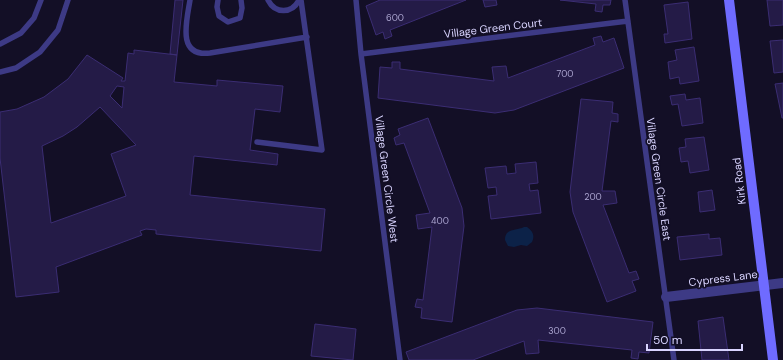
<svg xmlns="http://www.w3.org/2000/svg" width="783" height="360" viewBox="0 0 783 360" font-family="'DM Sans',sans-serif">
	<rect width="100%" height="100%" fill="#130f26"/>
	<path fill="#0c2248" d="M524 227H527C533 231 535 236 532 242L527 246 521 245 514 247 508 246 505 240C505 228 516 231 524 227Z"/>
	<path fill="#241b47" stroke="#3b2d73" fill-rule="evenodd" d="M175 0H183L177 55 170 54Z
		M380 0H466L390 30 392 36 385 39 383 32 376 35 366 6Z
		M483 0H496L497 5 485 7Z
		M560 0H611L610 5H603L602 12 595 11 596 4Z
		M767 0H783V25L770 26Z
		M688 2 692 39 665 43 664 34H668L664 5Z
		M601 36 603 42 614 38 624 68 514 110 495 113 378 98 380 67 392 68V62H400V69L494 81 492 67 506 66 508 78 595 45 593 38Z
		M783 40V72L774 73 770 41Z
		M694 47 699 81 680 84 679 77 670 79 668 62 677 60 675 50Z
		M134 50 177 55 174 82 217 86V80L283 86 280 112 255 109 250 150 278 154 277 165 194 156 190 195 325 209 321 251 156 234V230L146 229 140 231 142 235 56 267 59 292 16 297 0 158V112L17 109 44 97 68 79 87 55 123 78 121 81H125L128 53 134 54ZM117 86 124 87 122 108 110 96ZM100 107 136 145 111 154 126 196 51 223 42 146 63 136 77 127Z
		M783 83V118H782L775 84Z
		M685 94 686 100 700 98 703 123 682 126 678 104 672 105 670 96Z
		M581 99 613 102 612 113 618 114V122L611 121 602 191H615L617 203 603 205 629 273 636 271 639 279 632 281 636 291 607 302 573 212 570 192Z
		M428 118 462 208 464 226 452 322 421 318 422 308 415 307 417 299 423 300 432 227 418 229 416 215 430 213 404 143 396 145 394 138 400 135 398 129Z
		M704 137 709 170 690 173 688 161 681 162 679 148 686 147 685 139Z
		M536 162 538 183 529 184 530 191 538 190 541 213 491 219 488 196 497 195 496 187 488 188 485 168 506 166 507 174 516 173 515 164Z
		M712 190 715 210 700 212 698 192Z
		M709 234V239L720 238 722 255 680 260 677 237Z
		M537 308 653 322 649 353 639 352 638 359 631 358 632 350 538 340 539 353 526 354 524 341 473 360H409L406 352 517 310Z
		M723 317 729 360H702L698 321Z
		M315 324 356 329 353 360 311 356Z"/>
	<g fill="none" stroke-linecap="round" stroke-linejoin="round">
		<path stroke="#3d3a85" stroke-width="5.5" d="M190 0C187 20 176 57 210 53L307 37
			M218 0 217 7 219 16 228 22 240 18 242 8 241 0
			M268 0C275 14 292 14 299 0
			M356 0 361 54 400 360
			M625 0 674 360
			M0 44 21 33 34 18 41 0
			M361 54 628 21
			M0 72 16 68 40 52 58 30 68 0
			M257 142 322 150 301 0"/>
		<path stroke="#3d3a85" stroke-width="10" d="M666 297 783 283"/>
		<path stroke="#6f6bff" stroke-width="10" d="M729 0 773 360"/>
	</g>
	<g text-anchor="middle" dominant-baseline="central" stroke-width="3.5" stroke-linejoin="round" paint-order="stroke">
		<g font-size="9" fill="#aca6d1">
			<text x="395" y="18">600</text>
			<text x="565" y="74">700</text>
			<text x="593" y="197">200</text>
			<text x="440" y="221">400</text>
			<text x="557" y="331">300</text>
		</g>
		<g font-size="11" fill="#d9d4ff" stroke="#130f26">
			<text transform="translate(493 28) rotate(-7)">Village Green Court</text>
			<text transform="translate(387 179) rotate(83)">Village Green Circle West</text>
			<text transform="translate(659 179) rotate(82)">Village Green Circle East</text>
			<text transform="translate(739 181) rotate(-97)">Kirk Road</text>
			<text transform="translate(723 278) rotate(-7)">Cypress Lane</text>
		</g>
	</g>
	<path d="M647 344v6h95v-6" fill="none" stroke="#d9d4ff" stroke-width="2"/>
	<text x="653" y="344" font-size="12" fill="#d9d4ff" stroke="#130f26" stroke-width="3" paint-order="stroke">50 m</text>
</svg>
